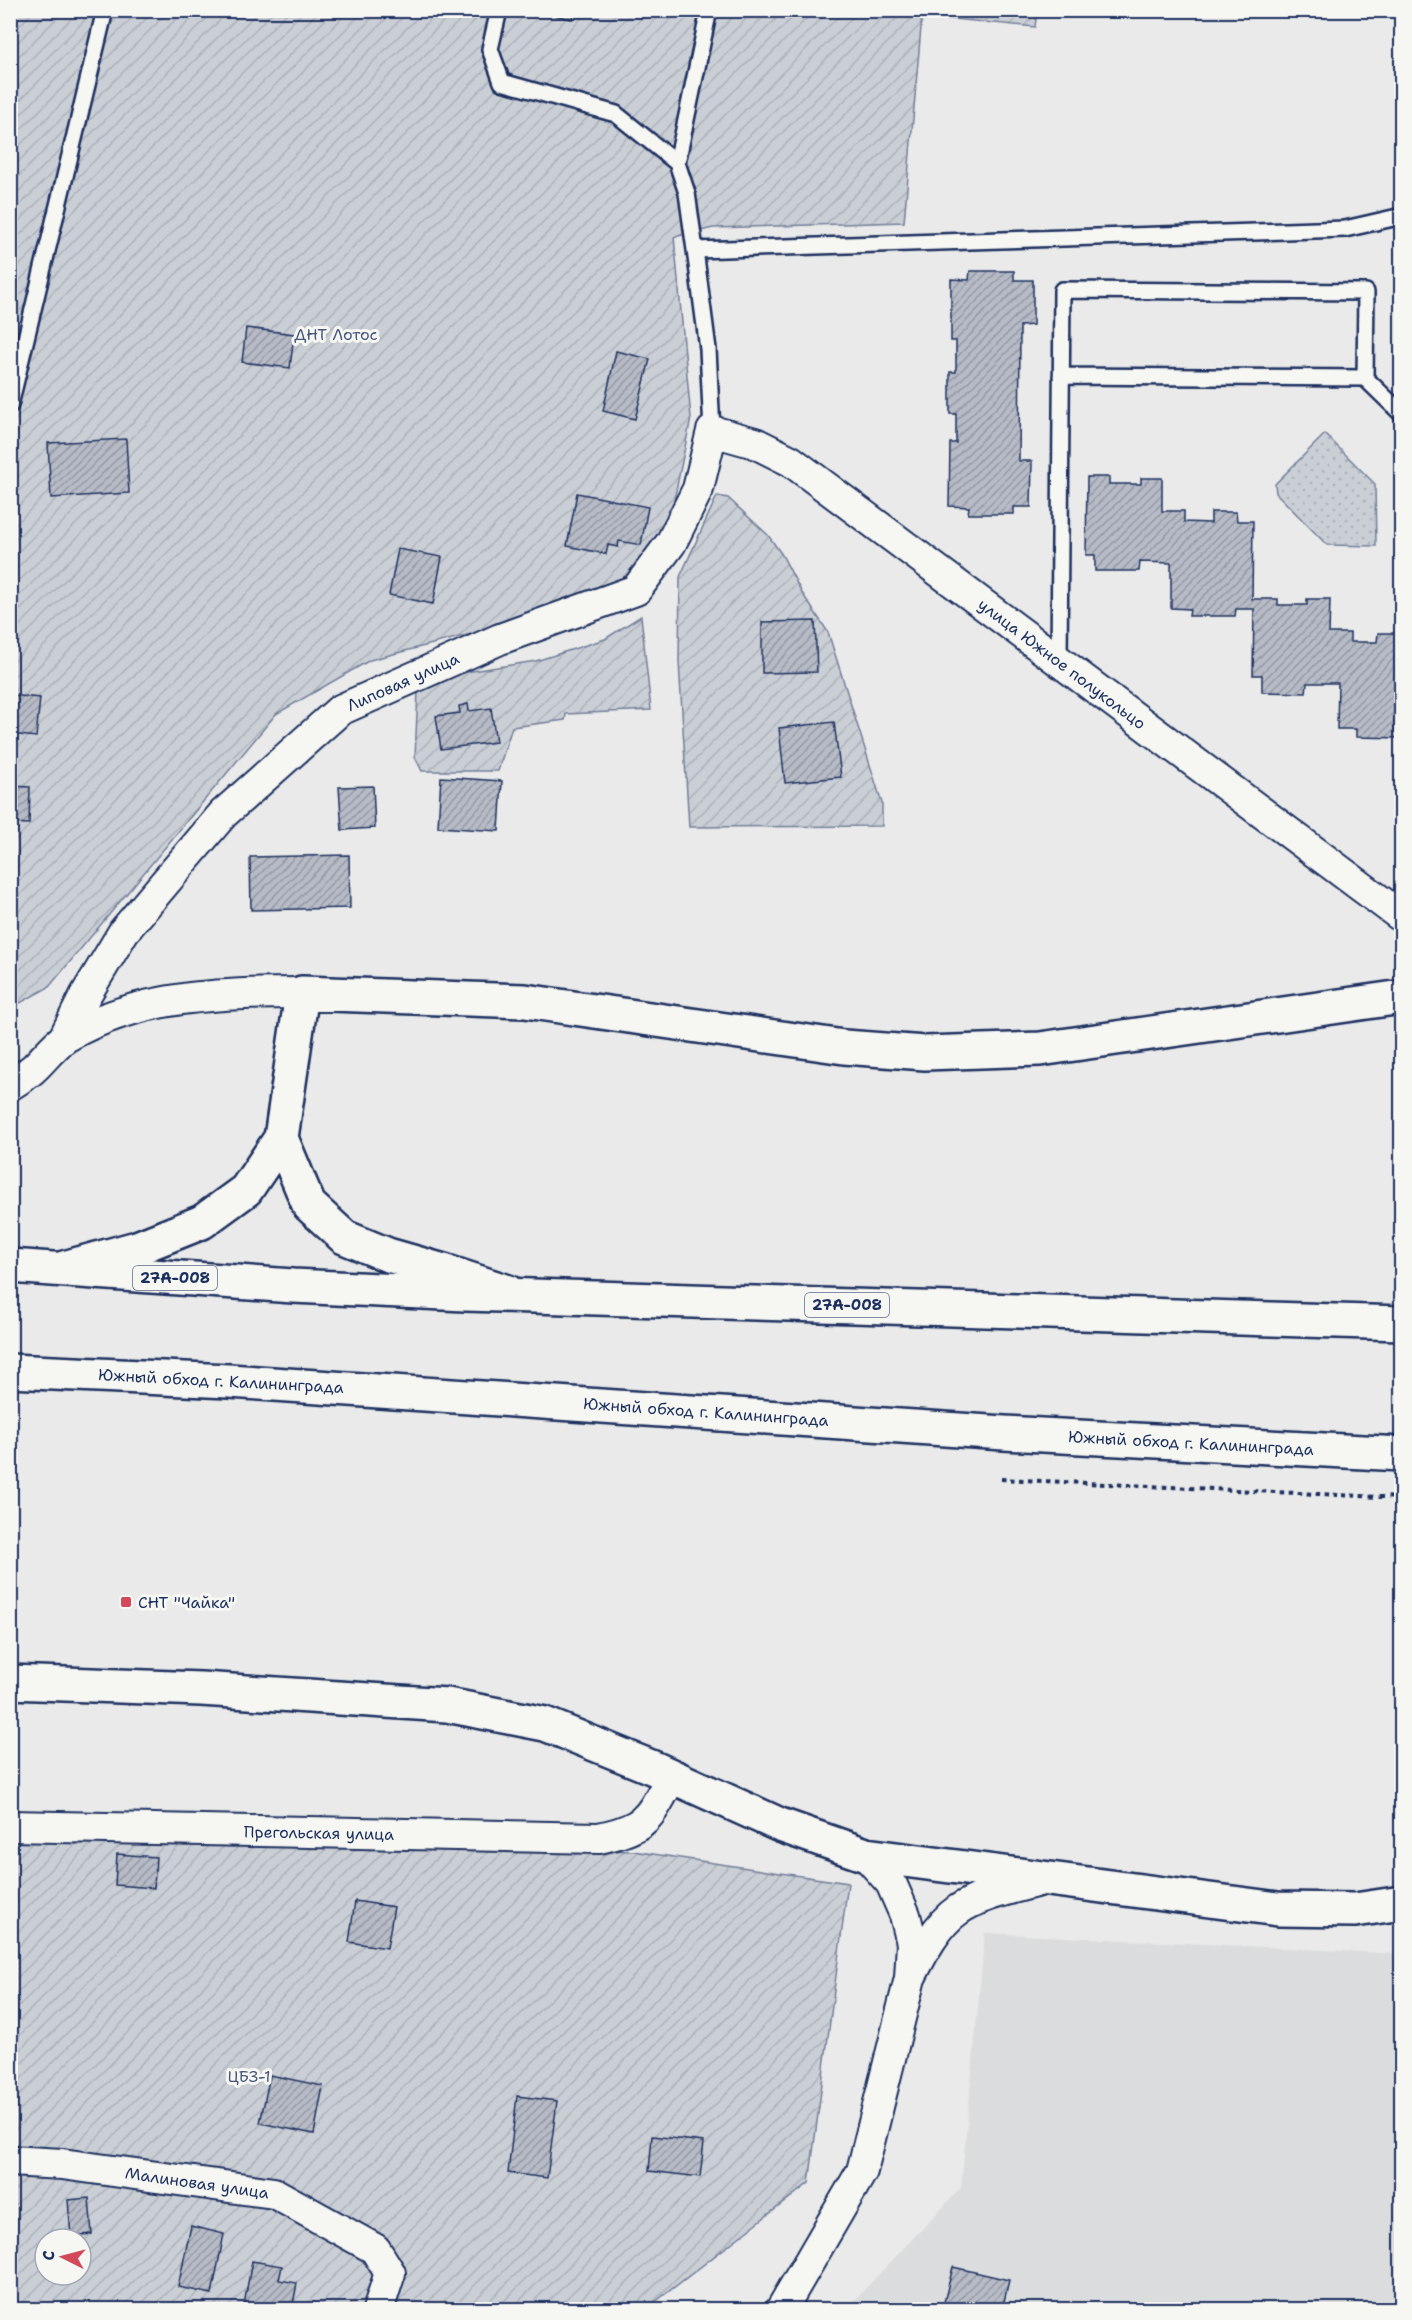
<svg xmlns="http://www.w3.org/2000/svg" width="1412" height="2320" viewBox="0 0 1412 2320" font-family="'Shantell Sans',sans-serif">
	<defs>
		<pattern id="park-dots" width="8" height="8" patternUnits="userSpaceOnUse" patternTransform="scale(1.5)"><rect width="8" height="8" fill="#caced5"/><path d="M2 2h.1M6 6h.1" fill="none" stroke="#adb1b9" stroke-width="1.8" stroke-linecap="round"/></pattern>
		<pattern id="garden-furrows" width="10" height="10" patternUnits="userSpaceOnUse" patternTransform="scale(1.5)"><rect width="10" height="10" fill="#caced5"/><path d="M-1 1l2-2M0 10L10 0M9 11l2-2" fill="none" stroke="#adb1b9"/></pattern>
		<pattern id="building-hatch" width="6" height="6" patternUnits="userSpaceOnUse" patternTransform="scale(1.5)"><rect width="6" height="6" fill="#b6bbc6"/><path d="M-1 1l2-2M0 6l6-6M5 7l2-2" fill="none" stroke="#9398a4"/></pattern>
	</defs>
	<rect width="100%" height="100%" fill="#e9eae9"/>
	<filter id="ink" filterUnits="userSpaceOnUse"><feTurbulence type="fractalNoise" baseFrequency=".0167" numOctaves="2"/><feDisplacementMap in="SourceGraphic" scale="12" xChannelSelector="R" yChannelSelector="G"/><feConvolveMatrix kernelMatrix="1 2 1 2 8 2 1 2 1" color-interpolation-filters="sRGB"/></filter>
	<g filter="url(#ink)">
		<path fill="#dadcde" d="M985 1933 1401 1954V2309L845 2310 961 2188Z"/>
		<path fill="url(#park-dots)" stroke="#727e9a" stroke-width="1.5" d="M1325 434 1375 484 1376 546 1327 545 1276 493 1275 484Z"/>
		<path fill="url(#garden-furrows)" stroke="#727e9a" stroke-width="1.5" fill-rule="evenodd" d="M11 11H1037L1035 27 922 16 904 222 713 228 674 237 691 418 668 529 628 582 541 616 370 660 276 714 49 987 11 1008Z
			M717 496 728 498 768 535 782 555 802 593 828 632 882 803V826L689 827 679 662 680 577Z
			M641 616 651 710 566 714 565 720 512 727 498 771H422L415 757 418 691 459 673 536 661 605 639Z
			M10 1835 633 1851 848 1883 809 2183 646 2309H11ZM45 2239H81V2275H45Z"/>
		<path fill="url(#building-hatch)" stroke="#1b2f5e" stroke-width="1.5" d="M530 10H574L572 19Z
			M970 271H1014V280H1033V325L1020 326V333L1019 461H1032L1031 507H1014V514H968L969 507 949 506 950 443H956V414H950V372H956V341H951V279L969 280Z
			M246 328 294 334 290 368 242 362Z
			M616 351 650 359 635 419 603 411Z
			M126 439 129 493 51 498 48 443Z
			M1087 477H1109V484H1141V478H1162V511H1184V522L1211 523V512H1236L1237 521H1253L1252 599H1278V605H1307V599H1330L1329 633H1350V642H1377L1378 633H1402V738L1356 737V729H1337L1338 683H1307L1306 693 1262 692V675H1253L1254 609H1236L1235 616H1189L1190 609 1171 608V563L1140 562 1139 571H1095V555H1086Z
			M577 493 648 507 641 545 619 541 618 547 608 545 606 554 567 546Z
			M398 549 442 557 433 604 389 595Z
			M815 621 817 672 762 673V622Z
			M10 695 40 698 36 737 10 734Z
			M468 704 469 711 491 708 496 742 441 749 436 716 460 713 459 706Z
			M834 722 841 777 785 783 779 728Z
			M441 777 502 781 499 831 438 827Z
			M10 786 30 787 29 824 10 823Z
			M373 786 375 828 342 830 339 787Z
			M349 855 350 908 251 910 250 857Z
			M117 1854 156 1857 154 1888 115 1885Z
			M355 1901 394 1907 387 1948 349 1942Z
			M270 2075 323 2086 314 2134 260 2123Z
			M517 2096 557 2101 547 2178 508 2173Z
			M652 2136 704 2142 700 2177 649 2171Z
			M89 2198 92 2234 71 2236 68 2200Z
			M191 2226 224 2234 212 2294 178 2287Z
			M252 2261 282 2266 279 2280 297 2283 292 2310H243Z
			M953 2267 1009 2280 1002 2310H942Z"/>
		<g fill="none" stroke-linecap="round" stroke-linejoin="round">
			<g stroke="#1b2f5e" stroke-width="20">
				<path id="service" d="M499 10 490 49 502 82 616 114 677 163 687 193 695 250 708 349 712 431
					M677 163 709 10
					M695 250 1345 229 1402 216
					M1365 378 1402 414
					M10 405 105 10
					M1059 662 1062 290 1366 292 1365 378 1061 376"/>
			</g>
			<g stroke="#1b2f5e" stroke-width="34">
				<path id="minor" d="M64 1038 85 996 124 931 223 814 340 710 500 639 636 590 671 543 698 489 712 431 755 443 791 461 1402 917
					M10 1085C18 1080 26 1075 33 1069 44 1059 54 1045 66 1037 138 995 221 993 302 993
					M10 1826 599 1838C648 1828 649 1817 672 1776
					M866 1855 891 1883 905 1915 912 1943 910 1978C921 1956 936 1925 958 1910 980 1894 1020 1887 1046 1879
					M10 2161 62 2164 274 2193 375 2249 390 2273 378 2310
					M781 2310 862 2171 910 1978"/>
			</g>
			<g stroke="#1b2f5e" stroke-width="38">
				<path id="tertiary" d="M281 1138 309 1205 344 1237 388 1255 444 1271 508 1292
					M64 1268 137 1248 202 1222 246 1190 281 1138 302 993 525 1001 844 1047 925 1053 1040 1049 1402 997
					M10 1682 201 1689 447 1705 545 1724 656 1769 780 1825 866 1855 1278 1909 1355 1910 1402 1903"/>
			</g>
			<g stroke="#1b2f5e" stroke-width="38">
				<path id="trunk" d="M10 1266 293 1286 465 1294 1402 1323
					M10 1371 229 1381 1004 1433 1402 1454"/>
			</g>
			<path stroke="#1b2f5e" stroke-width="4" stroke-dasharray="4.5 4.5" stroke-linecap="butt" d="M1001 1479 1402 1498"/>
			<use href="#service" stroke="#f6f6f2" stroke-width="15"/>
			<use href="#minor" stroke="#f6f6f2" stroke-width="30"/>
			<use href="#tertiary" stroke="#f6f6f2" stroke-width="33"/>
			<use href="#trunk" stroke="#f6f6f2" stroke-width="33"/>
		</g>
	</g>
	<rect fill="#d1495b" stroke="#f6f6f2" stroke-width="2" x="120" y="1596" width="12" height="12" rx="3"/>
	<g text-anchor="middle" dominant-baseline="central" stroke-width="6" stroke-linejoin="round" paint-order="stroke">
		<g fill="#f6f6f2" stroke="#5d6b8a" stroke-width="1.5">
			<rect x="133" y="1266" width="84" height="24" rx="4.5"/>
			<rect x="805" y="1293" width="84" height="24" rx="4.5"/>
		</g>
		<g font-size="15" font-weight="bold" fill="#1b2f5e">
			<text x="175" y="1278">27А-008</text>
			<text x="847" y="1305">27А-008</text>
		</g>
		<g font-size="16" fill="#47577c" stroke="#f6f6f2">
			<text x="336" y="334">ДНТ Лотос</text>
			<text x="249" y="2076">ЦБЗ-1</text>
		</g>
		<g font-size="16" fill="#1b2f5e" stroke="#f6f6f2">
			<text transform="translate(1062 664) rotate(37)">улица Южное полукольцо</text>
			<text transform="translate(403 682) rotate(-24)">Липовая улица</text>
			<text transform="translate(221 1381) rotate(3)">Южный обход г. Калининграда</text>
			<text transform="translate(706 1412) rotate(4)">Южный обход г. Калининграда</text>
			<text transform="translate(1191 1443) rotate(3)">Южный обход г. Калининграда</text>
			<text transform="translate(319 1833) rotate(1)">Прегольская улица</text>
			<text transform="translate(197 2183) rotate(8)">Малиновая улица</text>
		</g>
		<g font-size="16" fill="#1b2f5e" stroke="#f6f6f2" text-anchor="start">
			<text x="138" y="1602">СНТ "Чайка"</text>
		</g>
	</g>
	<rect width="1412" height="2320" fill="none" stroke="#f6f6f2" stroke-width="36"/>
	<rect x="18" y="18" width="1376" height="2284" fill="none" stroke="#1b2f5e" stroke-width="2" filter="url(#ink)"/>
	<g transform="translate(63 2257) rotate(276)"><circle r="28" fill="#f6f6f2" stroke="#9ea6b7" stroke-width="1.5"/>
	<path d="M0-4.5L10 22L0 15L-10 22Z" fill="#d1495b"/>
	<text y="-9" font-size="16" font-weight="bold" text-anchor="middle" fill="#1b2f5e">С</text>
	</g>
</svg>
